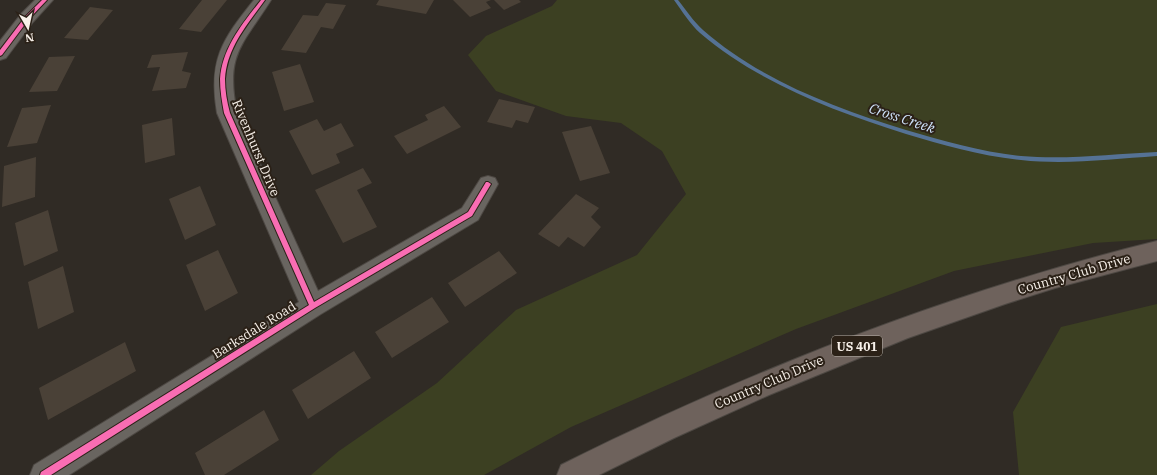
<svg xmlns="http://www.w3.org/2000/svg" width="1157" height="475" viewBox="0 0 1157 475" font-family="'IBM Plex Serif',serif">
	<rect width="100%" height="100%" fill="#302b25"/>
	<path fill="#3c4022" d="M557 0H1157V239L1093 243 954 271 796 329 571 427 484 475H311L339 451 437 383 516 310 637 255 686 194 662 151 621 123 566 116 496 91 468 55 486 36 552 6Z
		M1157 304V475H1019L1013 412 1061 327Z"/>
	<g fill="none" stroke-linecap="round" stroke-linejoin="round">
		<path fill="#557295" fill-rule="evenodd" d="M674 0H678C686 10 694 22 703 30 760 80 835 108 906 130 944 141 982 152 1021 156 1066 160 1112 154 1157 152V156C1112 159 1066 165 1021 160 981 156 943 145 906 134 833 111 759 83 700 33 690 24 682 11 674 0Z"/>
	</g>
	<path fill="#4a4137" d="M202 0H227L201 32 179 29Z
		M379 0H434L426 14 376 5Z
		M453 0H491L486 2 491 8 470 17Z
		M494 0H519L521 2 504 10Z
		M326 3 346 5 333 29 321 27 306 53 281 50 303 15 318 16Z
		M90 7 113 10 88 40 64 38Z
		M188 52 182 71 191 73 186 88 152 91 160 67 147 68 152 55Z
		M75 56 57 91 29 92 49 57Z
		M300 64 314 102 284 111 272 72Z
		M499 99 535 107 528 123 516 120 512 128 487 122Z
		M51 105 37 143 7 147 22 108Z
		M444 106 461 127 407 154 394 136 428 120 425 115Z
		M172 118 175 155 145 163 142 125Z
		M317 119 324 131 341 123 354 146 336 154 340 163 312 175 289 131Z
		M591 126 610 173 580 181 562 132Z
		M36 157 35 197 2 207 4 166Z
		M363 168 372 183 357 190 377 227 343 243 315 190Z
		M200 186 216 225 185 240 169 199Z
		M576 194 599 208 591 217 601 227 584 247 568 237 559 247 538 234Z
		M48 210 58 251 24 266 15 223Z
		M218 250 238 293 205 311 186 265Z
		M499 251 517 273 465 307 448 283Z
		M63 266 74 312 38 329 28 282Z
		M432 297 449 322 392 358 375 332Z
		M125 342 136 371 48 420 39 388Z
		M354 351 371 378 308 419 292 390Z
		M264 410 279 440 224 475H205L195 453Z"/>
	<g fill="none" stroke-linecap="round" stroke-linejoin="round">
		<g stroke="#4d4843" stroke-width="2">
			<path id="minor" d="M35 0H53L33 22 6 58 0 60V41L21 14Z
				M254 0H271C242 46 225 54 237 113L318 291 462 208 481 178 488 176 495 178 498 184 478 220 321 314 69 475H30L34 465 299 302 217 113C208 60 222 40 254 0Z"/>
		</g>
		<g stroke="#4d4843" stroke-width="2">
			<path id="major" d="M1157 241V261L1055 288 1005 304 908 338 769 395 674 438 599 475H557L561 465C751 370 950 292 1157 241Z"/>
		</g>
		<use href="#minor" fill="#696560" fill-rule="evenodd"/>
		<use href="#major" fill="#6e625c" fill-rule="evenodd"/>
		<g stroke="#2b2117" stroke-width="2">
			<path id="cycleway" d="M42 0H47L29 19 2 55 0 56V50L25 17Z
				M261 0H265C248 24 227 47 225 79 225 91 227 102 230 113L314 302 468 212 486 182H488L491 184 472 216 315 308 51 475H40L41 472 309 305 224 113C222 102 220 91 220 79 222 48 243 23 261 0Z"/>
		</g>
		<use href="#cycleway" fill="#f96db3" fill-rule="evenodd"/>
	</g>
	<g text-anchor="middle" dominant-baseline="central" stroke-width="4" stroke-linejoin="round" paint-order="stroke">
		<rect fill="#2b2117" stroke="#bab3ab" stroke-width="1" x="832" y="336" width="50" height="20" rx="3"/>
		<g font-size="12" font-weight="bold" fill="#f8f1ea">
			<text x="857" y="346">US 401</text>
		</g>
		<g font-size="13" fill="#f8f1ea" stroke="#2b2117">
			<text transform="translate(256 148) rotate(67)">Rivenhurst Drive</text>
			<text transform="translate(1074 274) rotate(-16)">Country Club Drive</text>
			<text transform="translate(254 330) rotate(-32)">Barksdale Road</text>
			<text transform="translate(769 382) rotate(-23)">Country Club Drive</text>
		</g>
		<g font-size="14" font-style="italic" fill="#d2e6ff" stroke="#2b2117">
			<text transform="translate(902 118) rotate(18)">Cross Creek</text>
		</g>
	</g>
	<g transform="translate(28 28) rotate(171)" stroke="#2b2117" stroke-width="3" paint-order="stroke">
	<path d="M0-3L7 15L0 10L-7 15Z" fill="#f8f1ea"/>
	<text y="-6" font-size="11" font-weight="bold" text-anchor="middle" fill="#f8f1ea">N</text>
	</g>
</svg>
